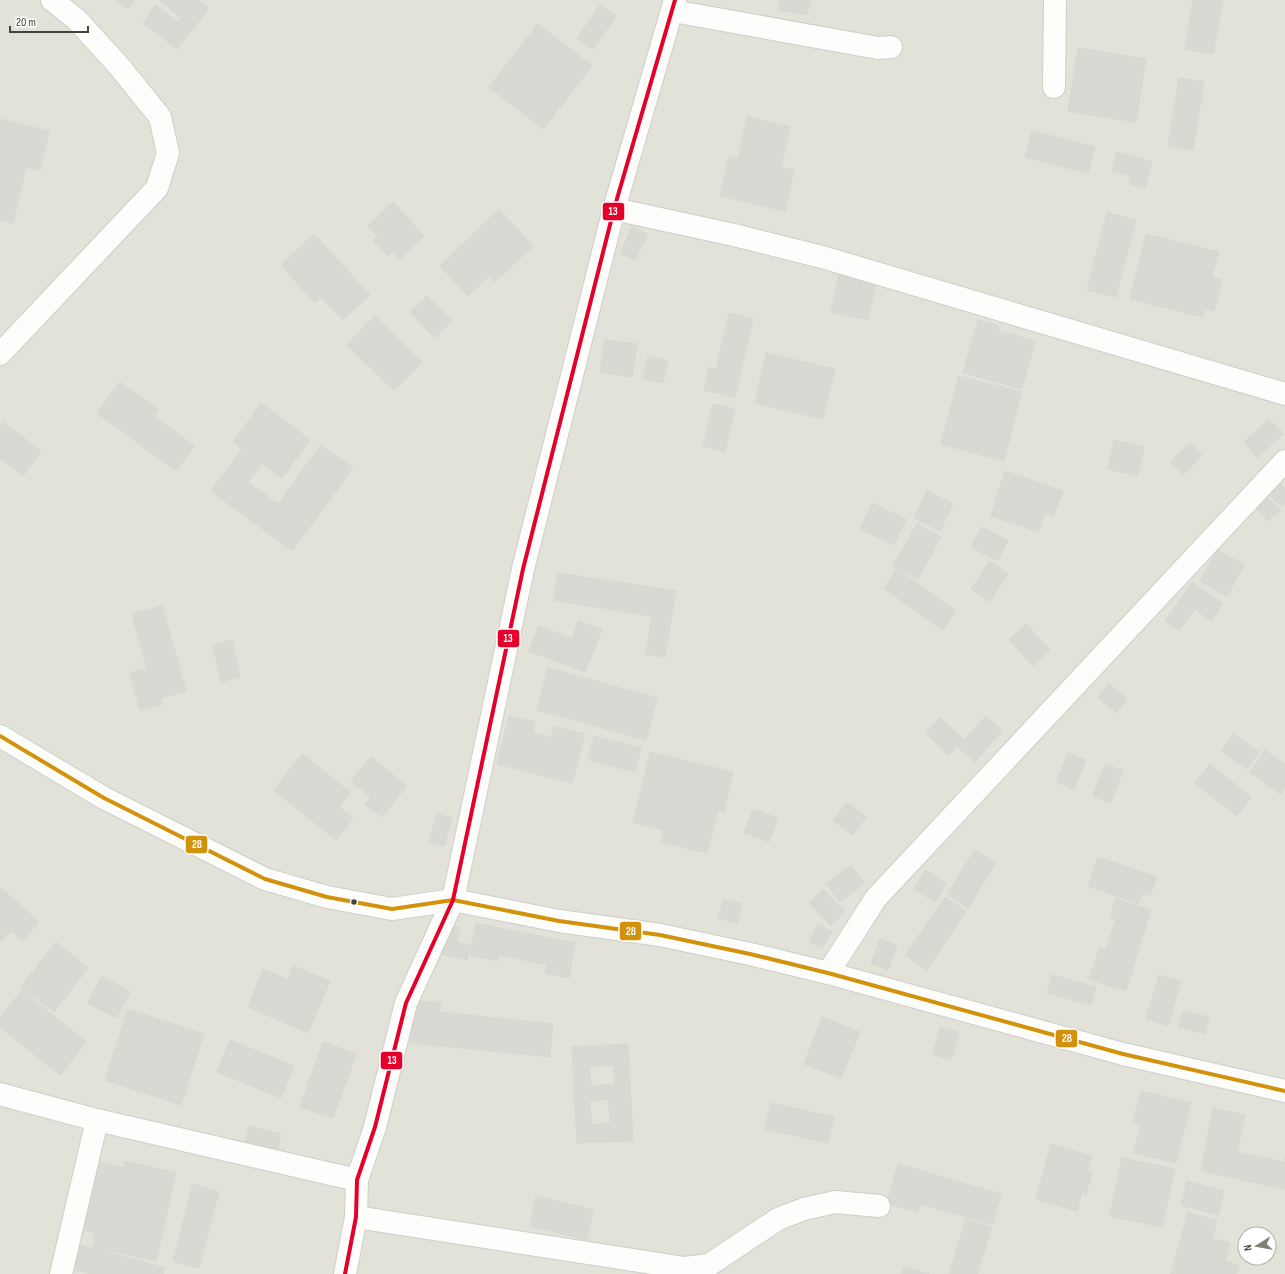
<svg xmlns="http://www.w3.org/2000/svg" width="1285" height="1274" viewBox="0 0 1285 1274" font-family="'Sofia Sans Condensed',sans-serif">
	<rect width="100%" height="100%" fill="#f0f0eb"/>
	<path fill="#e3e2d9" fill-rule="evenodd" d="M0 0H1285V1274H0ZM1245 1234H1269V1258H1245Z"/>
	<path fill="#d9d9d4" stroke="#d8d7d1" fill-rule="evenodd" d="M116 0H135L128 9Z
		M160 0H198L209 8 177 49 143 23 156 5 178 22 181 18 160 1Z
		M780 0H810L807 15 778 10Z
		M1193 0H1223L1213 54 1185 49Z
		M600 5 616 16 593 49 577 39Z
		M538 24 592 66 543 129 489 87Z
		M1078 48 1146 59 1136 122 1068 111Z
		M1179 78 1204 82 1193 150 1168 146Z
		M747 117 790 127 781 167 794 170 785 211 720 196 729 156 738 159Z
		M0 119 49 131 40 171 26 167 13 223 0 220Z
		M1032 131 1095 147 1088 173 1025 157Z
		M1117 152 1152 162 1145 188 1129 184 1131 176 1112 171Z
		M393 202 424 236 399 260 393 252 388 256 373 241 378 236 368 226Z
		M499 209 533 246 495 282 489 276 468 296 440 266Z
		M1107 213 1136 220 1116 297 1087 290Z
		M632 227 648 234 635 260 620 253Z
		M314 234 370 295 343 320 321 297 315 303 281 265Z
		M1146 234 1219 252 1212 277 1222 280 1214 311 1205 309 1203 317 1130 299Z
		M839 273 876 280 868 320 831 312Z
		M427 296 452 321 435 338 410 312Z
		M729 313 753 319 735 397 704 390 709 367 716 369Z
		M375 315 422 362 394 391 347 345Z
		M978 320 999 326 998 331 1035 341 1022 389 963 373Z
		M605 340 637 344 632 377 600 372Z
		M766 353 835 369 823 419 755 403Z
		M648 356 668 361 663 383 643 378Z
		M959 376 1022 392 1004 461 941 444Z
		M120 382 159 410 154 416 194 446 176 471 97 413Z
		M261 403 310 440 282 478 262 463 248 482 278 504 321 445 353 468 292 551 211 491 242 449 233 442Z
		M713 404 735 409 725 451 703 446Z
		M1269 419 1283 434 1257 458 1244 442Z
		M3 422 41 451 23 476 0 458V426Z
		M1114 440 1144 447 1138 476 1108 469Z
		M1190 443 1202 455 1183 475 1170 462Z
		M1005 471 1063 491 1054 516 1045 513 1039 532 991 516Z
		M1280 483 1285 488V503L1282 507 1269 495Z
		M927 491 953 504 940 531 914 518Z
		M1266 496 1280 510 1268 521 1255 508Z
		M872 503 906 519 894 545 860 529Z
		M917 524 941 537 918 579 893 566Z
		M982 527 1008 541 997 561 971 547Z
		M1217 550 1244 565 1227 596 1200 581Z
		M990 561 1008 574 990 602 971 589Z
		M897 569 956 611 942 630 884 588Z
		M558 573 676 591 665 657 646 654 652 616 554 600Z
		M1192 582 1223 604 1211 621 1195 609 1179 631 1165 621Z
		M162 606 186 691 161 698 163 704 140 710 130 673 147 669 132 614Z
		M578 621 602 630 585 672 529 651 539 626 572 639Z
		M1026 624 1050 650 1033 666 1009 640Z
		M232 640 240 677 221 682 213 645Z
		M548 668 657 698 646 740 537 710Z
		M1109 684 1127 699 1116 713 1098 697Z
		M509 716 535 722 533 733 551 738 554 726 585 734 572 783 497 764Z
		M986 716 1002 731 975 762 958 747Z
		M940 717 964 740 949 755 926 733Z
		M1233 734 1259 752 1247 769 1221 751Z
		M594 736 641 748 635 772 588 760Z
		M1265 750 1285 765V787L1280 794 1250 772Z
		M650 752 733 772 724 812 718 811 707 853 661 842 664 830 633 822Z
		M1068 753 1086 760 1074 789 1056 782Z
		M302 754 351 793 339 807 353 818 336 840 274 790Z
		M371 757 407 786 382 817 365 804 371 797 351 781Z
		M1105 764 1123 771 1111 803 1093 796Z
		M1210 764 1251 797 1237 816 1195 783Z
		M847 802 866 817 852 835 833 820Z
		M753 809 778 818 769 842 744 833Z
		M437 814 452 818 444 846 429 842Z
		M975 850 996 863 968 908 947 894Z
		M1098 857 1157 877 1150 896 1142 893 1138 904 1088 886Z
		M851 865 864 883 840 902 826 884Z
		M926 870 946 884 935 902 914 889Z
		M0 887 39 922 22 941 11 931 1 941 0 940Z
		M823 889 845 912 831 926 809 903Z
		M945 897 966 911 927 970 905 955Z
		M724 899 742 904 737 923 718 918Z
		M1116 899 1151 910 1126 991 1089 979 1100 947 1106 949 1116 919 1110 917Z
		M476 923 575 943 569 978 545 973 547 965 499 955 498 961 470 955Z
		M442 924 460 928 457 942 470 945 467 960 436 953Z
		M818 924 832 932 822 949 809 941Z
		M880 939 897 945 888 970 871 964Z
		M56 942 88 968 54 1012 21 987Z
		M293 966 330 981 308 1033 248 1007 263 969 288 980Z
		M1052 975 1096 987 1091 1005 1047 993Z
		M1159 975 1181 981 1168 1026 1146 1019Z
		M102 976 130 992 116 1018 88 1003Z
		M22 990 86 1042 60 1075 0 1027V1017Z
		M415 1001 441 1003 440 1012 553 1024 550 1057 411 1043Z
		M128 1009 204 1034 181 1105 105 1080Z
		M1183 1011 1209 1017 1205 1034 1178 1027Z
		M822 1017 860 1032 841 1078 804 1064Z
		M940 1027 959 1032 951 1060 933 1054Z
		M230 1040 294 1066 281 1098 217 1072Z
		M323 1042 356 1054 333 1118 300 1107Z
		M628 1044 633 1141 577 1143 572 1047ZM613 1065 615 1084 591 1086 589 1067ZM608 1099 611 1123 592 1125 589 1101Z
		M1141 1091 1191 1103 1176 1163 1134 1153 1141 1124 1133 1122Z
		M771 1103 834 1117 828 1143 765 1129Z
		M1213 1108 1245 1115 1237 1152 1284 1162 1285 1157V1189L1201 1171Z
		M249 1126 281 1134 276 1156 244 1147Z
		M1051 1144 1092 1156 1087 1172 1092 1173 1086 1194 1082 1192 1077 1211 1036 1199Z
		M1122 1158 1175 1169 1162 1227 1110 1216Z
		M125 1161 176 1173 156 1261 93 1247 96 1233 84 1230 100 1162 124 1168Z
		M898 1164 1001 1194 992 1224 920 1204 918 1212 887 1203Z
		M1187 1181 1224 1191 1218 1215 1181 1205Z
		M193 1184 219 1192 199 1268 173 1261Z
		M536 1196 593 1210 587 1240 530 1226Z
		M1188 1212 1217 1221 1212 1238 1230 1243 1225 1261 1239 1265 1236 1274H1171Z
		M966 1219 992 1227 977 1274H949Z
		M75 1243 165 1268 163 1274H92L68 1268Z
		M904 1267 929 1274H902Z"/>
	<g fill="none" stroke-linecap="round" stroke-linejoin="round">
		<g stroke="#cecdc9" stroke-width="24">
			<path id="minor" d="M673 11 878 48 891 47
				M1054 87 1055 0
				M614 209 734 235 822 257 1285 394
				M0 354 157 188 168 153 160 117 119 66 76 19 52 0
				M0 736 104 798 265 879 327 897 392 909 453 900 559 921 660 935 750 954 828 973 1123 1054 1285 1091
				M828 973 876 898 1285 461
				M0 1094 97 1120 357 1180
				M356 1217 685 1268 709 1265 778 1219 804 1209 835 1202 879 1206
				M61 1274 97 1120
				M345 1274 356 1217 357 1180 375 1127 406 1003 453 900 523 569 614 209 675 0"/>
		</g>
		<use href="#minor" stroke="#fdfdfc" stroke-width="22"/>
		<g stroke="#fff" stroke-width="7">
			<path id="bus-1" d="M0 736 104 798 265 879 327 897 392 909 453 900 559 921 660 935 750 954 828 973 1123 1054 1285 1091"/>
		</g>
		<g stroke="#fff" stroke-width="7">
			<path id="bus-2" d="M345 1274 356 1217 357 1180 375 1127 406 1003 453 900 523 569 614 209 675 0"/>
		</g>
		<use href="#bus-1" stroke="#d3920b" stroke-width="4"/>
		<use href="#bus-2" stroke="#e4002b" stroke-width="4"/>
	</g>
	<circle fill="#454237" stroke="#fff" stroke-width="1.5" cx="354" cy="902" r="3.5"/>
	<g stroke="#fff" stroke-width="1.5">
		<rect x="602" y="202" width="23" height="19" rx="4" fill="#e4002b"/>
		<rect x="497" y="629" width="23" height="19" rx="4" fill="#e4002b"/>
		<rect x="185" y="835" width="23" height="19" rx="4" fill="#d3920b"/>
		<rect x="619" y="921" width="23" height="20" rx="4" fill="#d3920b"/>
		<rect x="1055" y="1029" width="23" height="19" rx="4" fill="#d3920b"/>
		<rect x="380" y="1051" width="23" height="19" rx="4" fill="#e4002b"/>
	</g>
	<g font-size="11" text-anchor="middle" font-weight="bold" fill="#fff">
		<text x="613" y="215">13</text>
		<text x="508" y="642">13</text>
		<text x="197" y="848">28</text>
		<text x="631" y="935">28</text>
		<text x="1067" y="1042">28</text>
		<text x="392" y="1064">13</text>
	</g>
	<g transform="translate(1257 1246) rotate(259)"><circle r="19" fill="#ffffff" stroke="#b5b3af"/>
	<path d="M0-3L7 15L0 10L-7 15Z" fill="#817f76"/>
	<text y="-6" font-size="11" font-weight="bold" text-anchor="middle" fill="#454237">N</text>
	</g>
	<path d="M10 26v6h78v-6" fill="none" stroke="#454237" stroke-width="2"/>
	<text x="16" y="26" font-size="12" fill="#454237" stroke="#ffffff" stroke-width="3" paint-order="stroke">20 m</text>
</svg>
